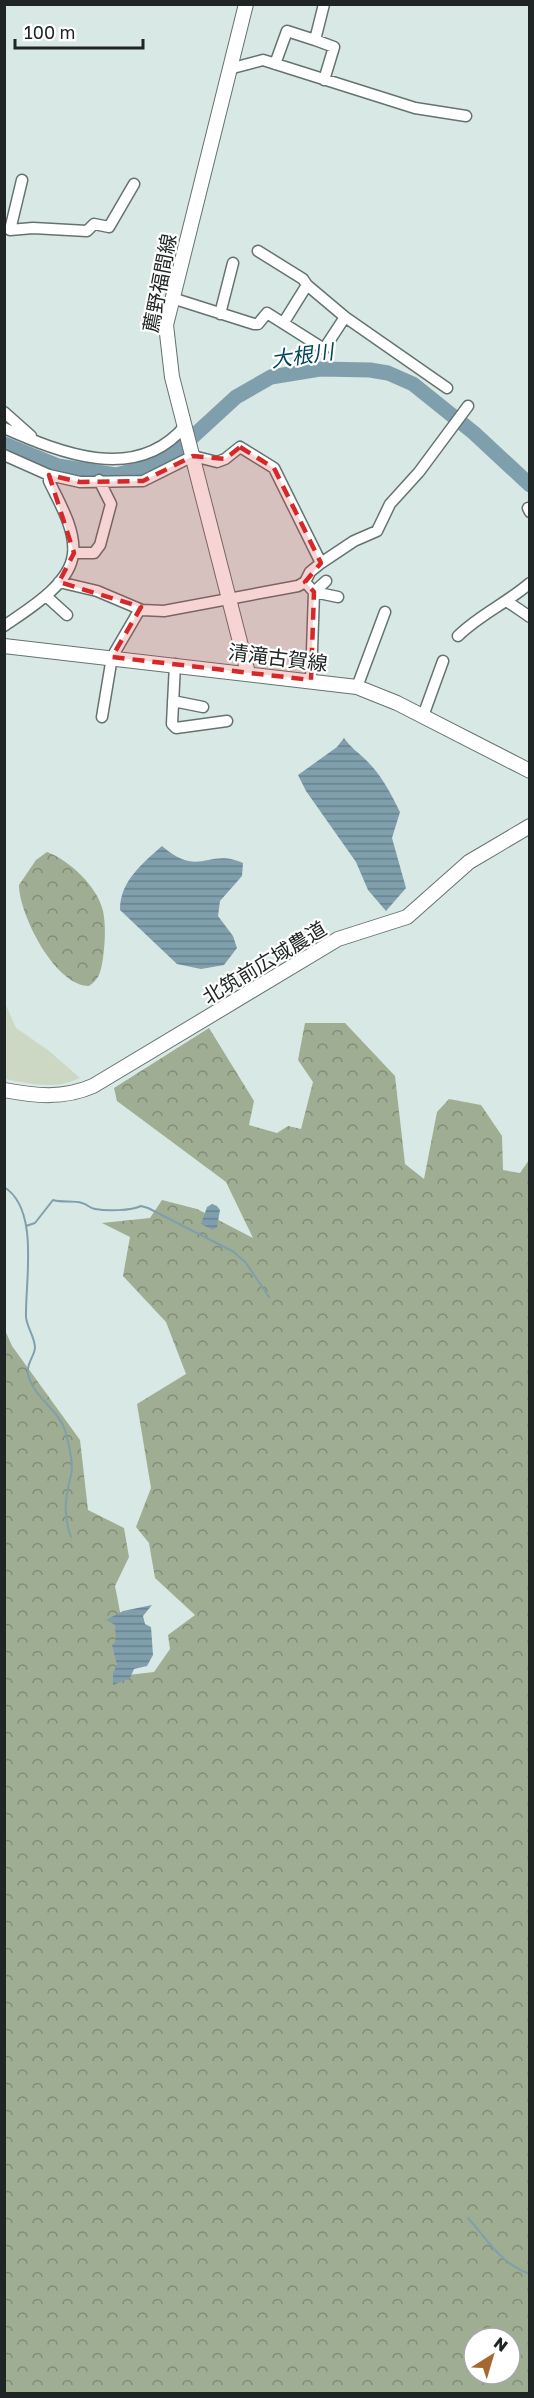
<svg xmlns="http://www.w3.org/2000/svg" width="534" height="2398" viewBox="0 0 534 2398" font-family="'Golos Text','Noto Sans JP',sans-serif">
	<defs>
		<pattern id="forest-crowns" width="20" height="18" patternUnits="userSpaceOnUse" patternTransform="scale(1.5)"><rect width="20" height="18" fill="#9fad92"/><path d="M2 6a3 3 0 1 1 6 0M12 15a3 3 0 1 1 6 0" fill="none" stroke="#818d77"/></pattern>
		<pattern id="water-rules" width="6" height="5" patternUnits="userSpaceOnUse" patternTransform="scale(1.5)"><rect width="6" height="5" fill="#809fad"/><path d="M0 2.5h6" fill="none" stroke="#68818d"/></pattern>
	</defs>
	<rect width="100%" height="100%" fill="#d8e8e4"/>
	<path fill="url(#forest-crowns)" fill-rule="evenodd" d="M47 852C69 860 98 887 103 911 106 925 105 944 103 958 101 970 100 979 89 986 55 986 19 914 19 885L36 860Z
		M305 1023H345L395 1076 405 1164 424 1179 437 1112 449 1099 481 1105 502 1136 503 1170 520 1173 529 1160V2393H5L4 1328 12 1346 80 1440 88 1510 124 1528 129 1557 115 1586 128 1653V1675L154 1672 170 1649 168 1635 195 1615 155 1578 149 1543 136 1527 151 1488 137 1404 186 1374 166 1322 123 1276 130 1237 102 1223 150 1218 162 1200 197 1209 253 1238 226 1182 117 1101 114 1088 209 1028 254 1101 249 1125 277 1133 288 1126 301 1129 313 1082 298 1060ZM474 2338H510V2374H474Z"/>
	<path fill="#cdd8c4" d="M5 1003 16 1028 48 1050 80 1078C55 1090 31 1084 5 1079Z"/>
	<path fill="url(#water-rules)" d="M344 738C351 748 359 753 368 762 382 776 391 794 400 812L392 838 406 888 386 911 368 890 356 862 306 791 298 775 337 747Z
		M162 846C200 879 208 847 243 863L242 876 220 901 218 916 233 936 237 948 224 965 201 969 177 964 120 910C120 881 142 864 162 846Z
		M212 1204 217 1206 220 1210 217 1227 213 1230 201 1224 207 1207Z
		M152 1605 143 1616 145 1624 151 1627 153 1655 147 1666 134 1669 130 1678 113 1685V1673L117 1665 112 1645 116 1641 115 1625 106 1620 123 1611Z"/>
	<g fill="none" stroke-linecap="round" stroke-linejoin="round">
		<path stroke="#809fad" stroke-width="2" d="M4 1187C40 1209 25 1282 26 1317 27 1328 35 1337 35 1348 34 1357 26 1364 28 1374 33 1397 58 1409 65 1430 68 1441 74 1465 71 1475 65 1498 63 1515 71 1537
			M26 1226 35 1223 53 1200C63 1203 73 1200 82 1203 87 1204 89 1208 95 1209 106 1211 131 1211 141 1206L148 1208 234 1252 246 1263 269 1297
			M468 2218C487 2239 501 2264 530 2274"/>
		<path stroke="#809fad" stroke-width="15" d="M4 444 58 466 116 475 155 465 176 452 236 397 271 377 320 369 370 370 388 373 413 384 474 433 530 485"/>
		<g stroke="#657370" stroke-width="13">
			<path id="street" d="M324 4 315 40 334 47 324 80
				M275 64 287 31 315 40
				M229 69 263 60 415 108 466 116
				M22 180 10 230 33 228 87 231 94 224 109 227 134 184
				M258 251 303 279 307 285
				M172 298 254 324H258L267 313 324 349 345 317
				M220 314 233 263
				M284 322 307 285 345 317 447 388
				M4 412 31 436
				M4 428C61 453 136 484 185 426
				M4 455 49 475 80 482 143 481 193 456 217 462 225 459 240 447 274 468 321 563
				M528 508 530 512
				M74 553H94L100 545 111 504 99 480
				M59 582 97 591 142 610 164 611 298 586 305 582 310 572 321 563 354 541 377 531 390 504 419 472 468 406
				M305 582 314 592 311 680
				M314 592 338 597
				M314 592 326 581
				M46 596 67 615
				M508 602 530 617
				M4 626C27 610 70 585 73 554 76 530 59 502 49 481V475
				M458 636C479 615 507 603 530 583
				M175 664 172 724 176 728 227 721
				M357 687 385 612
				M173 701 203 707
				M423 716 443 661
				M102 717 112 657 140 609"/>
		</g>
		<g stroke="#657370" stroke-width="16">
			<path id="secondary" d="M246 4 166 325 172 377 248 673
				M4 646 357 687 397 703 530 771
				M4 1090C36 1096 63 1099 93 1086L338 939 407 917 469 862 530 826"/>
		</g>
		<use href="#street" stroke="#fff" stroke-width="10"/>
		<use href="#secondary" stroke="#fff" stroke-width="14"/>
	</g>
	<path fill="#d62828" fill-opacity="0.2" stroke="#d62828" stroke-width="4.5" stroke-dasharray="12 8" stroke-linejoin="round" d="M240 447 274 468 321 563 305 582 314 592 311 680 112 657 141 607 59 582 74 553 49 475 80 482 143 481 193 456 225 459Z"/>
	<g text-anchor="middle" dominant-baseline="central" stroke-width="4.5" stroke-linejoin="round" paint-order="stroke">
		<g font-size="20" fill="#1f2524" stroke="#fff">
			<text transform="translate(159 283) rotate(-79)">薦野福間線</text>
			<text transform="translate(278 657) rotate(7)">清滝古賀線</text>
			<text transform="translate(264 962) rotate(-31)">北筑前広域農道</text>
		</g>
		<g font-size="21" font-style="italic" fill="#00455a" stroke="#fff">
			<text transform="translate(302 355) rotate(-8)">大根川</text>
		</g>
	</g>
	<rect width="534" height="2398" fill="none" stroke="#1f2524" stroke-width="12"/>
	<g transform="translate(492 2356) rotate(37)"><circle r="28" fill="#ffffff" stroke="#a5a8a7" stroke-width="1.5"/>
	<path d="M0-4.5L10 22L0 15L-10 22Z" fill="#a76730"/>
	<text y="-9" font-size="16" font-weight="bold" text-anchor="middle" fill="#1f2524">N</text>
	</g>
	<path d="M15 39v9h128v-9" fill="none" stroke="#1f2524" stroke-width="3"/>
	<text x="24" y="39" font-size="18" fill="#1f2524" stroke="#ffffff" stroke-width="4.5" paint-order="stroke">100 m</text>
</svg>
